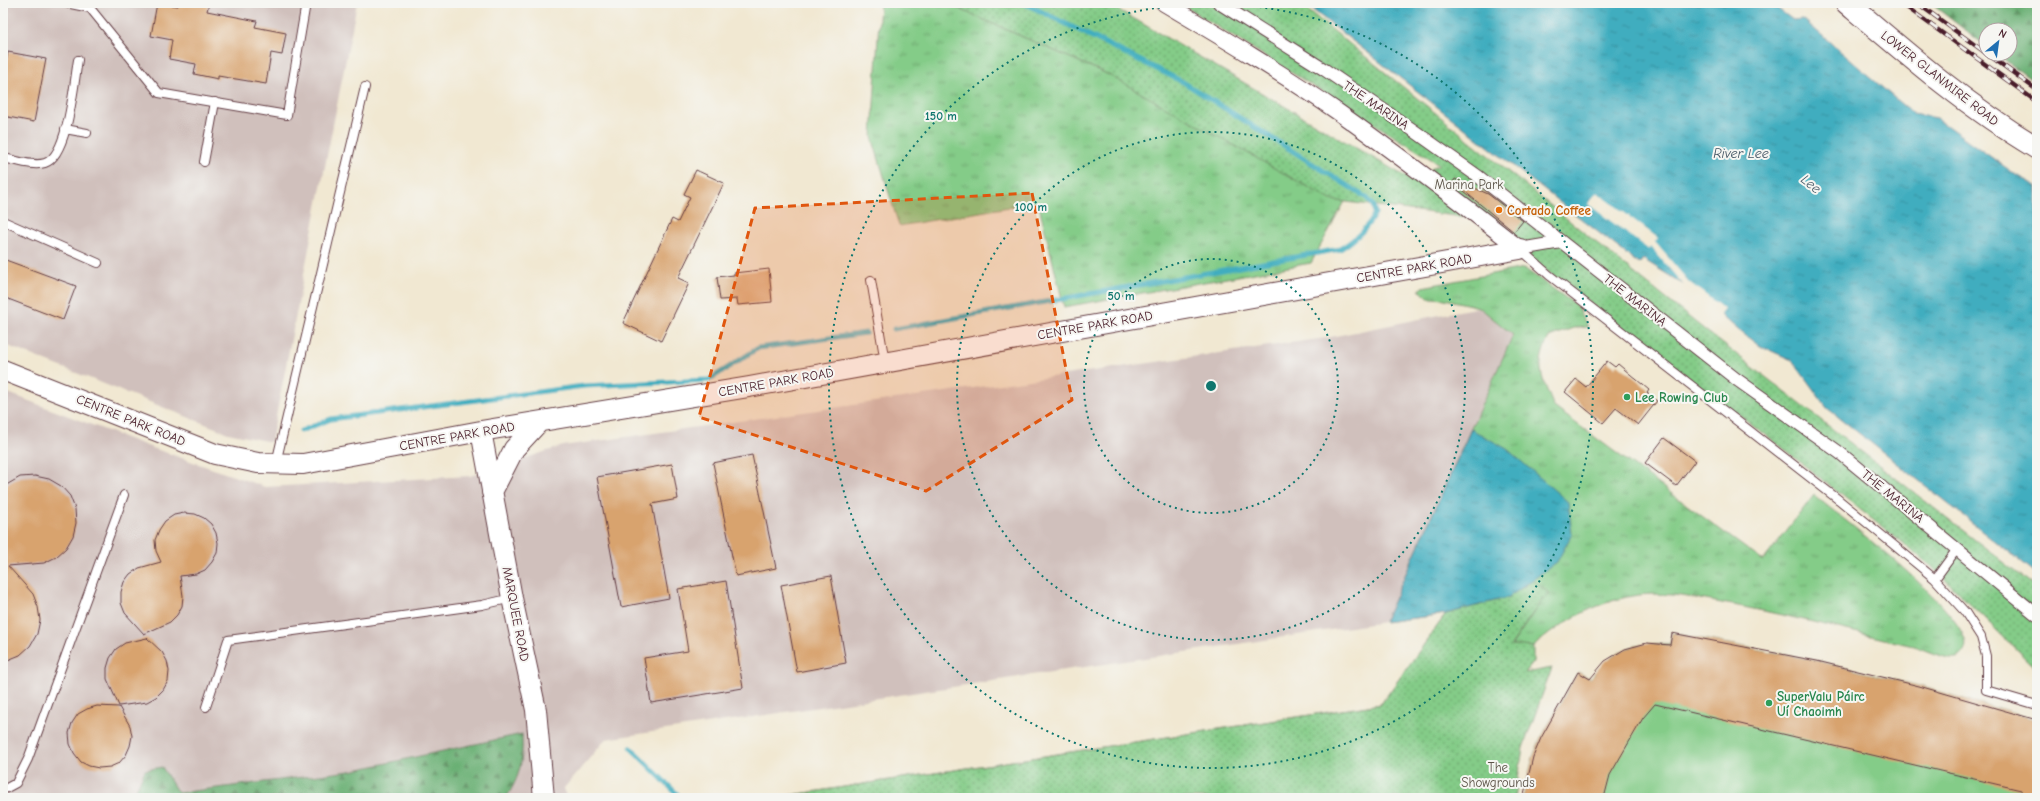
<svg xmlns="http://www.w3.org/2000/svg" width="2040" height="801" viewBox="0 0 2040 801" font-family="'Comic Neue',sans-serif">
	<defs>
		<pattern id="grass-tufts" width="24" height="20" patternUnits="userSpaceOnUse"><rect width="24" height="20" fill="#84cc88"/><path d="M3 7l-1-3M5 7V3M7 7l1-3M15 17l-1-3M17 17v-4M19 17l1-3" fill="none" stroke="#6ea56f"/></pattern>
		<pattern id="forest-firs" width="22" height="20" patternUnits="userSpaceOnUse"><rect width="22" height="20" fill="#6bb074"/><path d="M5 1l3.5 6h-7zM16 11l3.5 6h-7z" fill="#5a8f5f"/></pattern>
		<pattern id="park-dots" width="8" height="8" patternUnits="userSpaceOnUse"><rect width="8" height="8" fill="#84cc88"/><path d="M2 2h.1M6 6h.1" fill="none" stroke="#6ea56f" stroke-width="1.8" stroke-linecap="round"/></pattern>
		<pattern id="water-ripples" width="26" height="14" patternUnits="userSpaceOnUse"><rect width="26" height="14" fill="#40adbf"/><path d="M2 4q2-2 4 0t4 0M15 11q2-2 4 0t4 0" fill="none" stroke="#388c9b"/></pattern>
	</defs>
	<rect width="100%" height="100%" fill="#f6f6f2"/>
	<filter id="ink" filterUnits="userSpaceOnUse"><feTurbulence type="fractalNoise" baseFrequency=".025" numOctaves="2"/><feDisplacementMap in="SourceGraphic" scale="8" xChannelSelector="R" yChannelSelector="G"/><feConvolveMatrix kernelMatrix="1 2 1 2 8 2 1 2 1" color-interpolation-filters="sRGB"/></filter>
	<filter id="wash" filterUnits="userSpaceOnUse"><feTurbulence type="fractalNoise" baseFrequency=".012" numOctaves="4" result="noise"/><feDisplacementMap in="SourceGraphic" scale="16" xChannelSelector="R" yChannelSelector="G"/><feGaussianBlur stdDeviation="0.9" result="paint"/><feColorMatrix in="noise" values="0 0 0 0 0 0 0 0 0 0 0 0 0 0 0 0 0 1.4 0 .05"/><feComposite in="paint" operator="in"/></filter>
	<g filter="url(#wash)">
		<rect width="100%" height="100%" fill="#f1e8d2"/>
		<path fill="#d0c0bc" d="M3 3H357L271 442 228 433 3 344Z
			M1479 307 1513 335 1384 622 606 739 564 788 566 798H3V391L147 446 265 487 470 476 563 446 1326 338Z"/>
		<path fill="url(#grass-tufts)" stroke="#67765a" d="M880 3H946L1107 74 1348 196 1311 263 1064 307 1038 202 899 226 872 137Z
			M1524 268 1576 305 1588 327 1573 328 1549 337C1534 368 1542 377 1554 407L1763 561 1814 495C1848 523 1953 601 1965 640 1967 645 1965 652 1961 656 1951 664 1921 647 1909 645 1845 630 1781 613 1716 602 1690 597 1659 591 1632 596 1595 603 1561 622 1533 647L1511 646 1542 600 1550 594 1540 586 1370 723 773 798 1381 704 1446 614 1384 622 1513 335 1479 307 1445 299 1430 298 1419 291 1422 287Z"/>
		<path fill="url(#forest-firs)" stroke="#5a6850" d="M1930 3H2037V84L1997 54H2010V30H1986V46Z
			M522 734C523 761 521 775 506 798H45L134 794 145 770 162 767 178 793 350 771Z"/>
		<path fill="url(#park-dots)" stroke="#67765a" d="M946 3H1107L1413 181 1439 164 1179 3H1299L1700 326 2037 588V670L1930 565 1766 435 1544 269 1471 218 1331 200 1107 74Z
			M1533 580 1550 594 1542 600 1511 645 1533 647V663L1525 673 1552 668 1523 748 1515 798H773L1381 704 1446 614 1509 597Z"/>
		<path fill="#84cc88" stroke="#67765a" d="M1672 633 1817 661 1919 686 2037 720V798H1523L1533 757 1541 738 1578 672 1590 679C1615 649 1631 642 1670 644Z"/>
		<path fill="url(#water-ripples)" stroke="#456675" d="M1304 3H1770L1793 20 1803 19 1913 114 1936 118 2015 174 2037 186V574L1827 408 1792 360 1758 345 1737 329 1697 293 1643 259 1639 264Z
			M1471 429 1507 449 1568 502 1572 534 1557 562 1509 597 1446 614 1384 622Z"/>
		<path fill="#f1e8d2" d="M1597 192 1658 238 1655 242 1689 282 1724 309 1719 316 1696 295 1684 288 1685 287 1651 247 1649 250 1588 204Z"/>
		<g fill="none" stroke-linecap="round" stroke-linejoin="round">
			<path stroke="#40adbf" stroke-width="5" d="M894 329 1340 249C1355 240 1367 229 1375 213L1373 205 1367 198 1183 82 1024 3
				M301 431 331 419 584 386 709 380 758 348 866 333
				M631 748 681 798"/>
		</g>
		<g id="blocks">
			<path fill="#d8a36e" d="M157 3 178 6 179 3H209L207 11 257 21 255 27 286 33 282 55 271 53 266 84 218 76V79L194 74 196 64 169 59 172 40 151 36Z
				M8 52 46 59 34 122 3 116V77Z
				M696 170 724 183 678 278 689 283 661 341 623 323 672 219 678 222 690 197 684 194Z
				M1455 179 1488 194 1523 221 1514 232 1453 182Z
				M3 259 76 286 63 320 3 297Z
				M769 269 772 302 738 305 737 299 720 300 717 277 734 275V273Z
				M1607 361 1615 367 1618 364 1649 390 1647 393 1657 401 1638 425 1616 408 1603 423 1565 392 1576 379 1586 387Z
				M1664 438 1695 461 1676 486 1645 463Z
				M752 455 776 568 736 576 713 463Z
				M672 464 678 499 652 504 669 598 621 607 597 477Z
				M35 476 49 479 61 486 70 496 75 509 76 523 73 536 66 548 56 557 44 563 8 566 33 594 38 607 40 620 37 634 30 646 20 655 3 662V487L20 477Z
				M184 513 195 514 204 518 211 524 216 533 218 543 217 553 212 562 205 570 196 574 180 576 183 596 182 606 177 615 170 622 144 634 125 613 121 603V592L124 582 130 574 139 568 161 562 156 551 155 540 159 530 165 521 174 515Z
				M831 576 846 663 797 672 781 585Z
				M726 581 743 688 651 703 644 658 688 651 678 589Z
				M1672 633 1817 661 1919 686 2037 720V798H2024L2021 790 1655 704 1643 718 1610 775 1604 798H1523L1533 757 1541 738 1578 672 1590 679 1605 661 1625 649 1647 643 1670 645Z
				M147 638 162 652 167 661 169 671 168 681 163 690 156 697 147 702 119 706 107 679V668L110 658 116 649 125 643Z
				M97 706 119 707 130 726 132 736 130 746 126 755 119 763 110 767 99 768 89 766 81 762 74 753 70 744 69 733 72 723 78 714 87 709Z"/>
		</g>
	</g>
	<g filter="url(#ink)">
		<use href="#blocks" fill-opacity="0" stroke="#633d44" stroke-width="1"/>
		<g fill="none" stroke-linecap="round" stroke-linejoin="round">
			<g stroke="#633d44" stroke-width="10">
				<path id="service" d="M66 3 90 8 159 93 287 115 306 3
					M65 129 87 133
					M3 158C16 160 33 167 45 163 68 156 74 83 78 60
					M204 162 215 102
					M3 221 98 263
					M1520 249 1549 275 1839 500 1935 579 1965 612 1981 637 1986 656V690L2037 705
					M871 280 885 362
					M276 463 365 87
					M1935 579 1957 549
					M206 707 228 640 482 605 512 598
					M3 790 16 783 28 759 124 495"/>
			</g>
			<g stroke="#633d44" stroke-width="14">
				<path id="pedestrian" d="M1219 3 1325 70 1413 130 1479 177 1736 379 1840 453 2037 615
					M1520 249 1561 242"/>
			</g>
			<g stroke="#633d44" stroke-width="18">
				<path id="minor" d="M1164 3C1223 38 1282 73 1338 112 1400 156 1460 202 1520 249"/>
			</g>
			<g stroke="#633d44" stroke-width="22">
				<path id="tertiary" d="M3 370 215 454 258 463 303 464 481 431 749 387 1520 249
					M481 431 512 598 536 710 544 798
					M492 492 514 449 539 422"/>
			</g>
			<g stroke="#633d44" stroke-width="24">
				<path id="trunk" d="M1847 3C1908 55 1968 107 2037 148"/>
			</g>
			<use href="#service" stroke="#fff" stroke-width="8"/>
			<use href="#pedestrian" stroke="#fff" stroke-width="12"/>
			<use href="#minor" stroke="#fff" stroke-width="16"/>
			<use href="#tertiary" stroke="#fff" stroke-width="20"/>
			<use href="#trunk" stroke="#fff" stroke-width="22"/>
			<g stroke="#4a1f2b" stroke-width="4.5">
				<path id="rail" d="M1901 3 2037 102
					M1917 3 2037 90"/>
			</g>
			<use href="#rail" stroke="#f6f6f2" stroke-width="3" stroke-dasharray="9" stroke-linecap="butt"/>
		</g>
	</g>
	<path fill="#e0560e" fill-opacity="0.2" stroke="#e0560e" stroke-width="3" stroke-dasharray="8 5" stroke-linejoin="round" d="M1032 193 1072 400 926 491 699 417 755 208Z"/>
	<g fill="none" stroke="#0f766e" stroke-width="2" stroke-dasharray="2 4">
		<circle cx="1211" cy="386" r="127"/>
		<circle cx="1211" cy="386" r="254"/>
		<circle cx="1211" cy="386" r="382"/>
	</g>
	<circle fill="#e8710a" stroke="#f6f6f2" stroke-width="1.5" cx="1499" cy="210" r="4"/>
	<g fill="#2e9e5b" stroke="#f6f6f2" stroke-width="1.5">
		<circle cx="1627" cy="397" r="4"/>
		<circle cx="1769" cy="703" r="4"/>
	</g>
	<g text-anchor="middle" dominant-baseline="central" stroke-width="4" stroke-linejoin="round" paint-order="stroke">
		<g font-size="13" fill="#4a1f2b" stroke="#f6f6f2">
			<text transform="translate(1940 78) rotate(38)">LOWER GLANMIRE ROAD</text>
			<text transform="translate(1376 105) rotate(34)">THE MARINA</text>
			<text transform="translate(1414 268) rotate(-10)">CENTRE PARK ROAD</text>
			<text transform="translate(1635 300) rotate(38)">THE MARINA</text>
			<text transform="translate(1095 325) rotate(-10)">CENTRE PARK ROAD</text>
			<text transform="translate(776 382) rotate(-10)">CENTRE PARK ROAD</text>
			<text transform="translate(131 420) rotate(22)">CENTRE PARK ROAD</text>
			<text transform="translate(457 436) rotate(-10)">CENTRE PARK ROAD</text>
			<text transform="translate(1893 496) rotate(39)">THE MARINA</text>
			<text transform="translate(516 614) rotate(79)">MARQUEE ROAD</text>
		</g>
		<g font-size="13" fill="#5b5347" stroke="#f6f6f2">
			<text x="1469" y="184">Marina Park</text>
			<text x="1498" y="767">The<tspan x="1498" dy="15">Showgrounds</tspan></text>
		</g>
		<g font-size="13" font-weight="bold" fill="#c56008" stroke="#f6f6f2" text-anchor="start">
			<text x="1507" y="210">Cortado Coffee</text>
		</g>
		<g font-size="13" font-weight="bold" fill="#27864d" stroke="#f6f6f2" text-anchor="start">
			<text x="1635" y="397">Lee Rowing Club</text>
			<text x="1777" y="696">SuperValu Páirc<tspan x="1777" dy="15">Uí Chaoimh</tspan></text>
		</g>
		<g font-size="14" font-style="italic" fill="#465866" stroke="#f6f6f2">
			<text x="1741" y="153">River Lee</text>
			<text transform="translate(1811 184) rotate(39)">Lee</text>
		</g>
	</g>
	<circle cx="1211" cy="386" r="6" fill="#0f766e" stroke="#f6f6f2" stroke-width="2"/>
	<g font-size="12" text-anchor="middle" font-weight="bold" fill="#0f766e" stroke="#f6f6f2" stroke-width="4" stroke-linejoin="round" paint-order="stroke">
		<text x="941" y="120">150 m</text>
		<text x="1031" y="211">100 m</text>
		<text x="1121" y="300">50 m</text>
	</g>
	<rect width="2040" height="801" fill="none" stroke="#f6f6f2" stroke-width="16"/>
	<g transform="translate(1998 42) rotate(29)"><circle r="19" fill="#f6f6f2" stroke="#b1a0a2"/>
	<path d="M0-3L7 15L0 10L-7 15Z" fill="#1f6fb2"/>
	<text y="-6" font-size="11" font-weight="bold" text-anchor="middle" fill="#4a1f2b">N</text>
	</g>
</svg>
